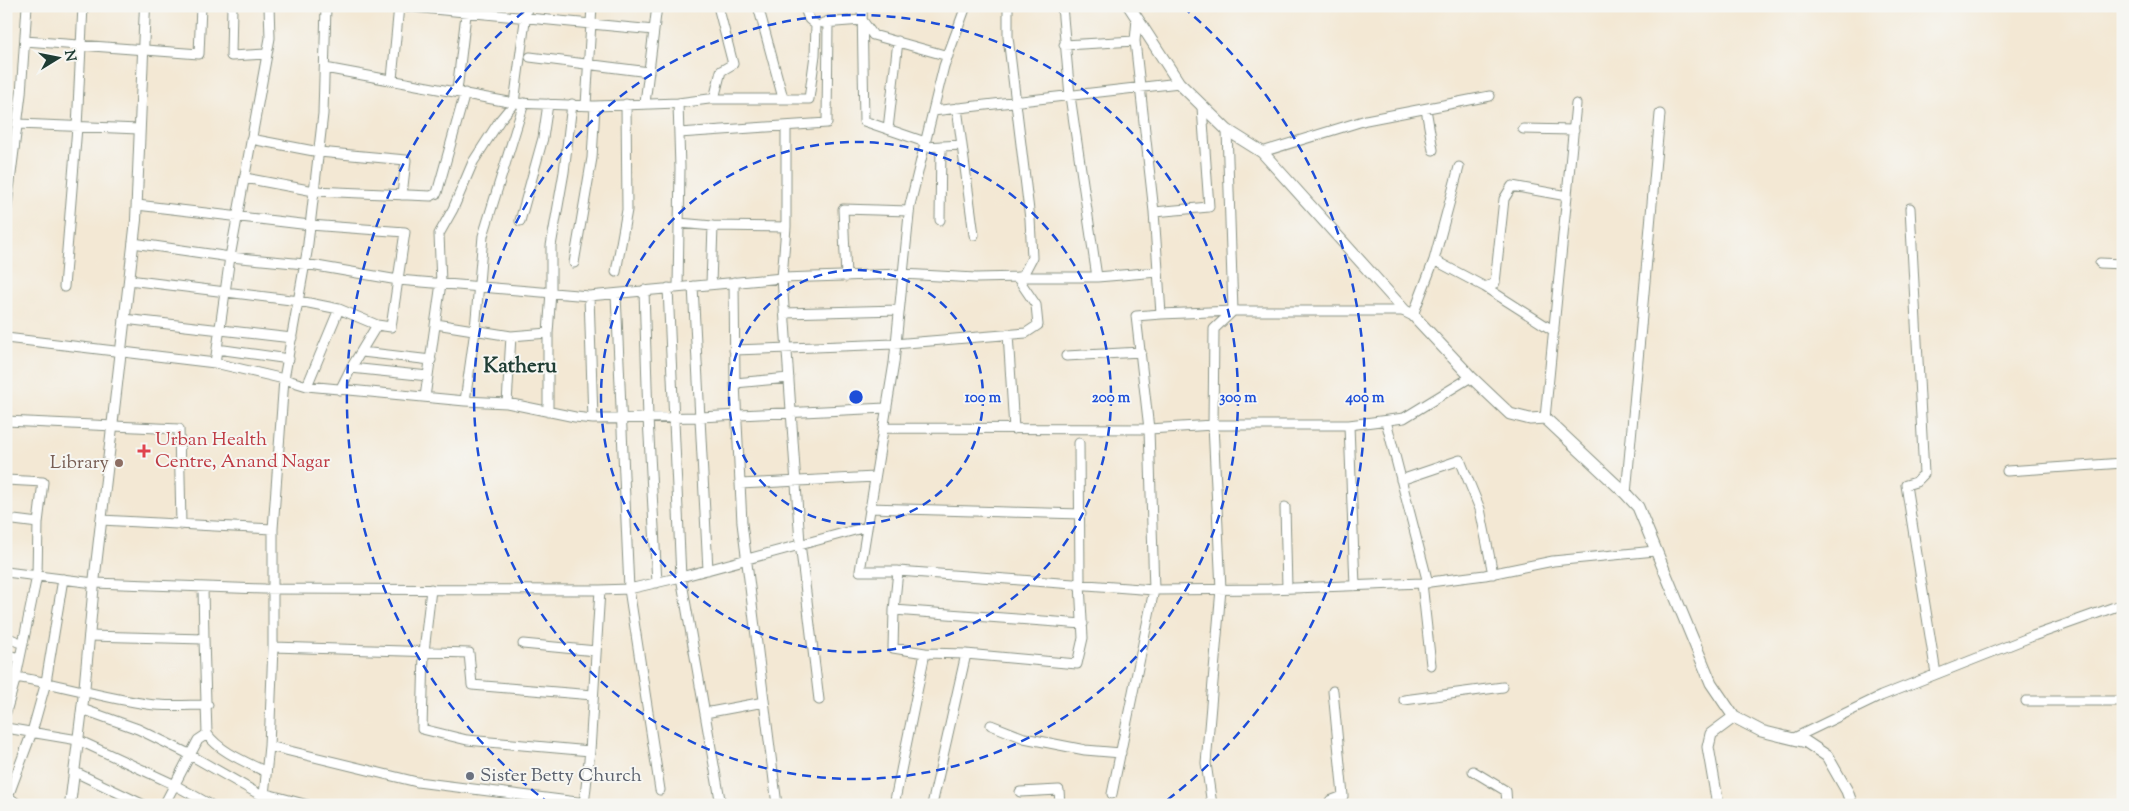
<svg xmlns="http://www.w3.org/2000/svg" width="2129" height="811" viewBox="0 0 2129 811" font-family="'Sorts Mill Goudy',serif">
	<rect width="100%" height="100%" fill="#f6f6f2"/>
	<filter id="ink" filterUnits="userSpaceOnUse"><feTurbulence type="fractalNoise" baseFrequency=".02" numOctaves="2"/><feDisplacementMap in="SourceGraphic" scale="10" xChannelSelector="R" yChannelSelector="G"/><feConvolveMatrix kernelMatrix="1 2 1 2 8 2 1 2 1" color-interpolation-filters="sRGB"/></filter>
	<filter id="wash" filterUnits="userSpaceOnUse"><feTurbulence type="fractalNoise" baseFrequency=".0096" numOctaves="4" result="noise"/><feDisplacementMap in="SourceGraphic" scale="20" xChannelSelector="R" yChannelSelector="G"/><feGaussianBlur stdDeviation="1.12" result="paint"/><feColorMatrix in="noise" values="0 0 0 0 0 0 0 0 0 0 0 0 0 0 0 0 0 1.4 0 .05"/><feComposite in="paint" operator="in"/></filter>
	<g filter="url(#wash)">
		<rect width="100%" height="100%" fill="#f3e8d4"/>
	</g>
	<g filter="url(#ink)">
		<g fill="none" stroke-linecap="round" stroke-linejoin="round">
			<g stroke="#899284" stroke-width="11">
				<path id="minor" d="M232 6 231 56 266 54
					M402 6 654 30
					M758 6 783 98
					M862 6 864 121 925 142
					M966 6 944 66 910 205 894 363 860 571H898L1154 590 1269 589 1422 583 1485 575 1553 561 1655 551
					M1062 6 1070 96 1097 277 1158 272
					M823 23 862 20 873 35 948 56
					M25 41 199 54 201 6
					M1064 45 1135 41
					M530 57 649 72
					M325 68 514 103 595 106 678 103 709 99H809L815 55 816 25 809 19 804 6
					M392 79 399 6
					M457 91 467 6
					M714 99 721 71 733 64 718 6
					M645 103 657 6
					M586 105 592 6
					M957 108 974 235
					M1426 109 1433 150
					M933 111 1179 83
					M18 124 139 129
					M888 129 898 41
					M1523 129 1574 130
					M1227 130 1233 311H1405
					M679 133 827 123 828 21
					M251 139 319 152 406 160 402 195
					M924 147 962 145
					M1262 152 1366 120 1490 96
					M245 178 314 191 431 196 437 193 465 93
					M137 205 310 225 405 232 391 327 377 325 351 368 340 390
					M1910 208 1924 474 1916 482 1906 485 1936 674
					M1154 212 1209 207 1202 107
					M6 214 21 94 27 6
					M940 220 941 146
					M520 221 543 138 548 104
					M679 223 713 226 786 227 782 278 800 543 819 700
					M786 227V126
					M133 243 230 257 305 264 398 280 589 296 782 278 902 274 976 278 1022 277 1032 258 1030 219 1008 37V6
					M1434 260 1459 167
					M574 263 592 158 595 106
					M2100 263 2123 264
					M616 272 627 210 626 104
					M846 277 843 209 909 211
					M1022 277H1097
					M129 280 299 301 339 309 377 325
					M734 282 735 383 742 523 777 805
					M711 284 713 226
					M693 286 708 570
					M64 287 77 127 83 6
					M678 287 680 168 678 103
					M1485 287 1495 283 1504 199 1512 186 1567 196
					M668 288 681 577 721 805
					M644 290 648 418 657 583
					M616 294 629 589 660 790
					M589 296 593 419
					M784 313 899 310
					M1413 315 1434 260 1485 287 1554 331
					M124 319 292 338
					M436 324 511 336 548 333
					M1008 334 1014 429
					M6 338 215 363 284 379 307 386 465 401 507 403 575 417 593 419 700 417 886 408
					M217 349 289 359
					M734 350 894 344 1026 333 1038 325 1036 305 1017 277
					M362 352 431 360
					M1066 356 1141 352
					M215 363 230 257 270 38 269 6
					M351 368 428 376
					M735 383 789 378
					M307 386 339 309
					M425 397 441 283 439 234 453 209 473 162 500 120 514 103 527 6
					M465 401 475 330 483 236 524 103
					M507 403 511 336
					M548 412V333L551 292V246L564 172 572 104
					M1545 418 1576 104
					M6 421 179 429 181 525
					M1386 421 1428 583
					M1349 425 1355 586
					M884 428 1149 429 1213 425 1214 329 1233 311 1161 314 1154 212 1135 41 1137 19
					M2007 471 2123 463
					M6 480 43 482 38 523 37 576 16 677 6 712
					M1401 480 1460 460 1480 509 1493 574
					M740 484 875 477
					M1626 494 1660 114
					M1285 507 1287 588
					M869 508 1081 514
					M6 519 38 523
					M101 520 273 529
					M898 571 894 610 893 648 925 653 966 654 1077 664 1083 638 1080 584 1079 443
					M6 572 94 583 265 589 600 590 590 751 584 805
					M1422 583 1431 665
					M203 587 204 639
					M431 589 424 652 422 729 467 740 590 751
					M600 590 629 589 681 577 866 527
					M894 610 1083 624
					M89 636 204 639 207 734 198 740 164 805
					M6 637 23 644
					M523 644 596 651
					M273 647 469 653 472 685 593 695
					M6 655 20 658
					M16 677C60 684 102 698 147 704 166 707 188 705 208 705
					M1404 700 1503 687
					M2026 701H2123
					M82 709 138 729 185 752 264 797
					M705 713 764 702
					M991 725 1024 738 1085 750 1121 753
					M6 728 78 740 173 784 211 805
					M207 734C220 752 246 762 266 772
					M1792 739 1881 696 2033 636 2123 604
					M269 746 417 782 585 803
					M1473 771 1506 791 1507 805
					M75 772 144 805
					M1020 792 1059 790 1060 805
					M263 793 308 805
					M1112 794 1154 590 1149 429 1136 316 1161 314
					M6 795 19 805
					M6 802 32 732 46 682 63 579
					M263 805 269 746 273 647V529L284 379 307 252 323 114 326 6
					M894 805 925 653
					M932 805 966 654
					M1212 805 1206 763 1221 589 1213 425H1349L1404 418 1471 377
					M1328 805 1330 801 1343 796 1333 691"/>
			</g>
			<g stroke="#899284" stroke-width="12">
				<path id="tertiary" d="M70 805 84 693 94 583 136 220 145 6"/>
			</g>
			<g stroke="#899284" stroke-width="13">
				<path id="secondary" d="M1129 6 1179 83 1227 130 1262 152 1405 311 1413 315 1471 377 1510 414 1530 419 1545 418 1626 494 1638 507 1711 683 1734 717 1761 731 1806 742 1827 756 1847 791 1852 805
					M1718 805 1708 747 1711 734 1734 717"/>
			</g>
			<use href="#minor" stroke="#fff" stroke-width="9"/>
			<use href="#tertiary" stroke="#fff" stroke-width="10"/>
			<use href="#secondary" stroke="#fff" stroke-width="11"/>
		</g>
	</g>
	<g fill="none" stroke="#1d4ed8" stroke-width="2.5" stroke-dasharray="9 6">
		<circle cx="856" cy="397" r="127"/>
		<circle cx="856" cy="397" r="255"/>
		<circle cx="856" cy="397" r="382"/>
		<path d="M550 804A509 509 0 0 1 529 7M1183 7A509 509 0 0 1 1162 804"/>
	</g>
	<path fill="#e0444e" stroke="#f6f6f2" stroke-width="2" d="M141.5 443.5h5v5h5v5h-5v5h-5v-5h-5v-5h5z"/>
	<circle fill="#8d6e63" stroke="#f6f6f2" stroke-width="2" cx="119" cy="463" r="5"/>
	<circle fill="#6b7280" stroke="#f6f6f2" stroke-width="2" cx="470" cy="776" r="5"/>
	<g text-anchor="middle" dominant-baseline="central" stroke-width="4" stroke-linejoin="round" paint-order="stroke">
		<g font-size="19" fill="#be3a42" stroke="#f6f6f2" text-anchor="start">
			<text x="155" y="440">Urban Health<tspan x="155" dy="22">Centre, Anand Nagar</tspan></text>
		</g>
		<g font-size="19" fill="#785e54" stroke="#f6f6f2" text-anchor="end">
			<text x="109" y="463">Library</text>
		</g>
		<g font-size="19" fill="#5b616d" stroke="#f6f6f2" text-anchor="start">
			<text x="480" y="776">Sister Betty Church</text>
		</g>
		<g font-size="21" font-weight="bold" fill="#1f3d34" stroke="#f6f6f2">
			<text x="520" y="367">Katheru</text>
		</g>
	</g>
	<circle cx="856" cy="397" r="8" fill="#1d4ed8" stroke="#f6f6f2" stroke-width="2.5"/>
	<g font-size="15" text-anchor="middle" font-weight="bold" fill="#1d4ed8" stroke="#f6f6f2" stroke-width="4" stroke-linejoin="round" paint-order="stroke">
		<text x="983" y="402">100 m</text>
		<text x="1111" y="402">200 m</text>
		<text x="1238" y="402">300 m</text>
		<text x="1365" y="402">400 m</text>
	</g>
	<rect width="2129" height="811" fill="none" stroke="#f6f6f2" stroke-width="25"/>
	<g transform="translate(58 58) rotate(80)" stroke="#f6f6f2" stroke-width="4" paint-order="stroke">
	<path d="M0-4L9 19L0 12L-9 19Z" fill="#1f3d34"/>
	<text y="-8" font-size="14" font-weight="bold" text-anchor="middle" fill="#1f3d34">N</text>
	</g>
</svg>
